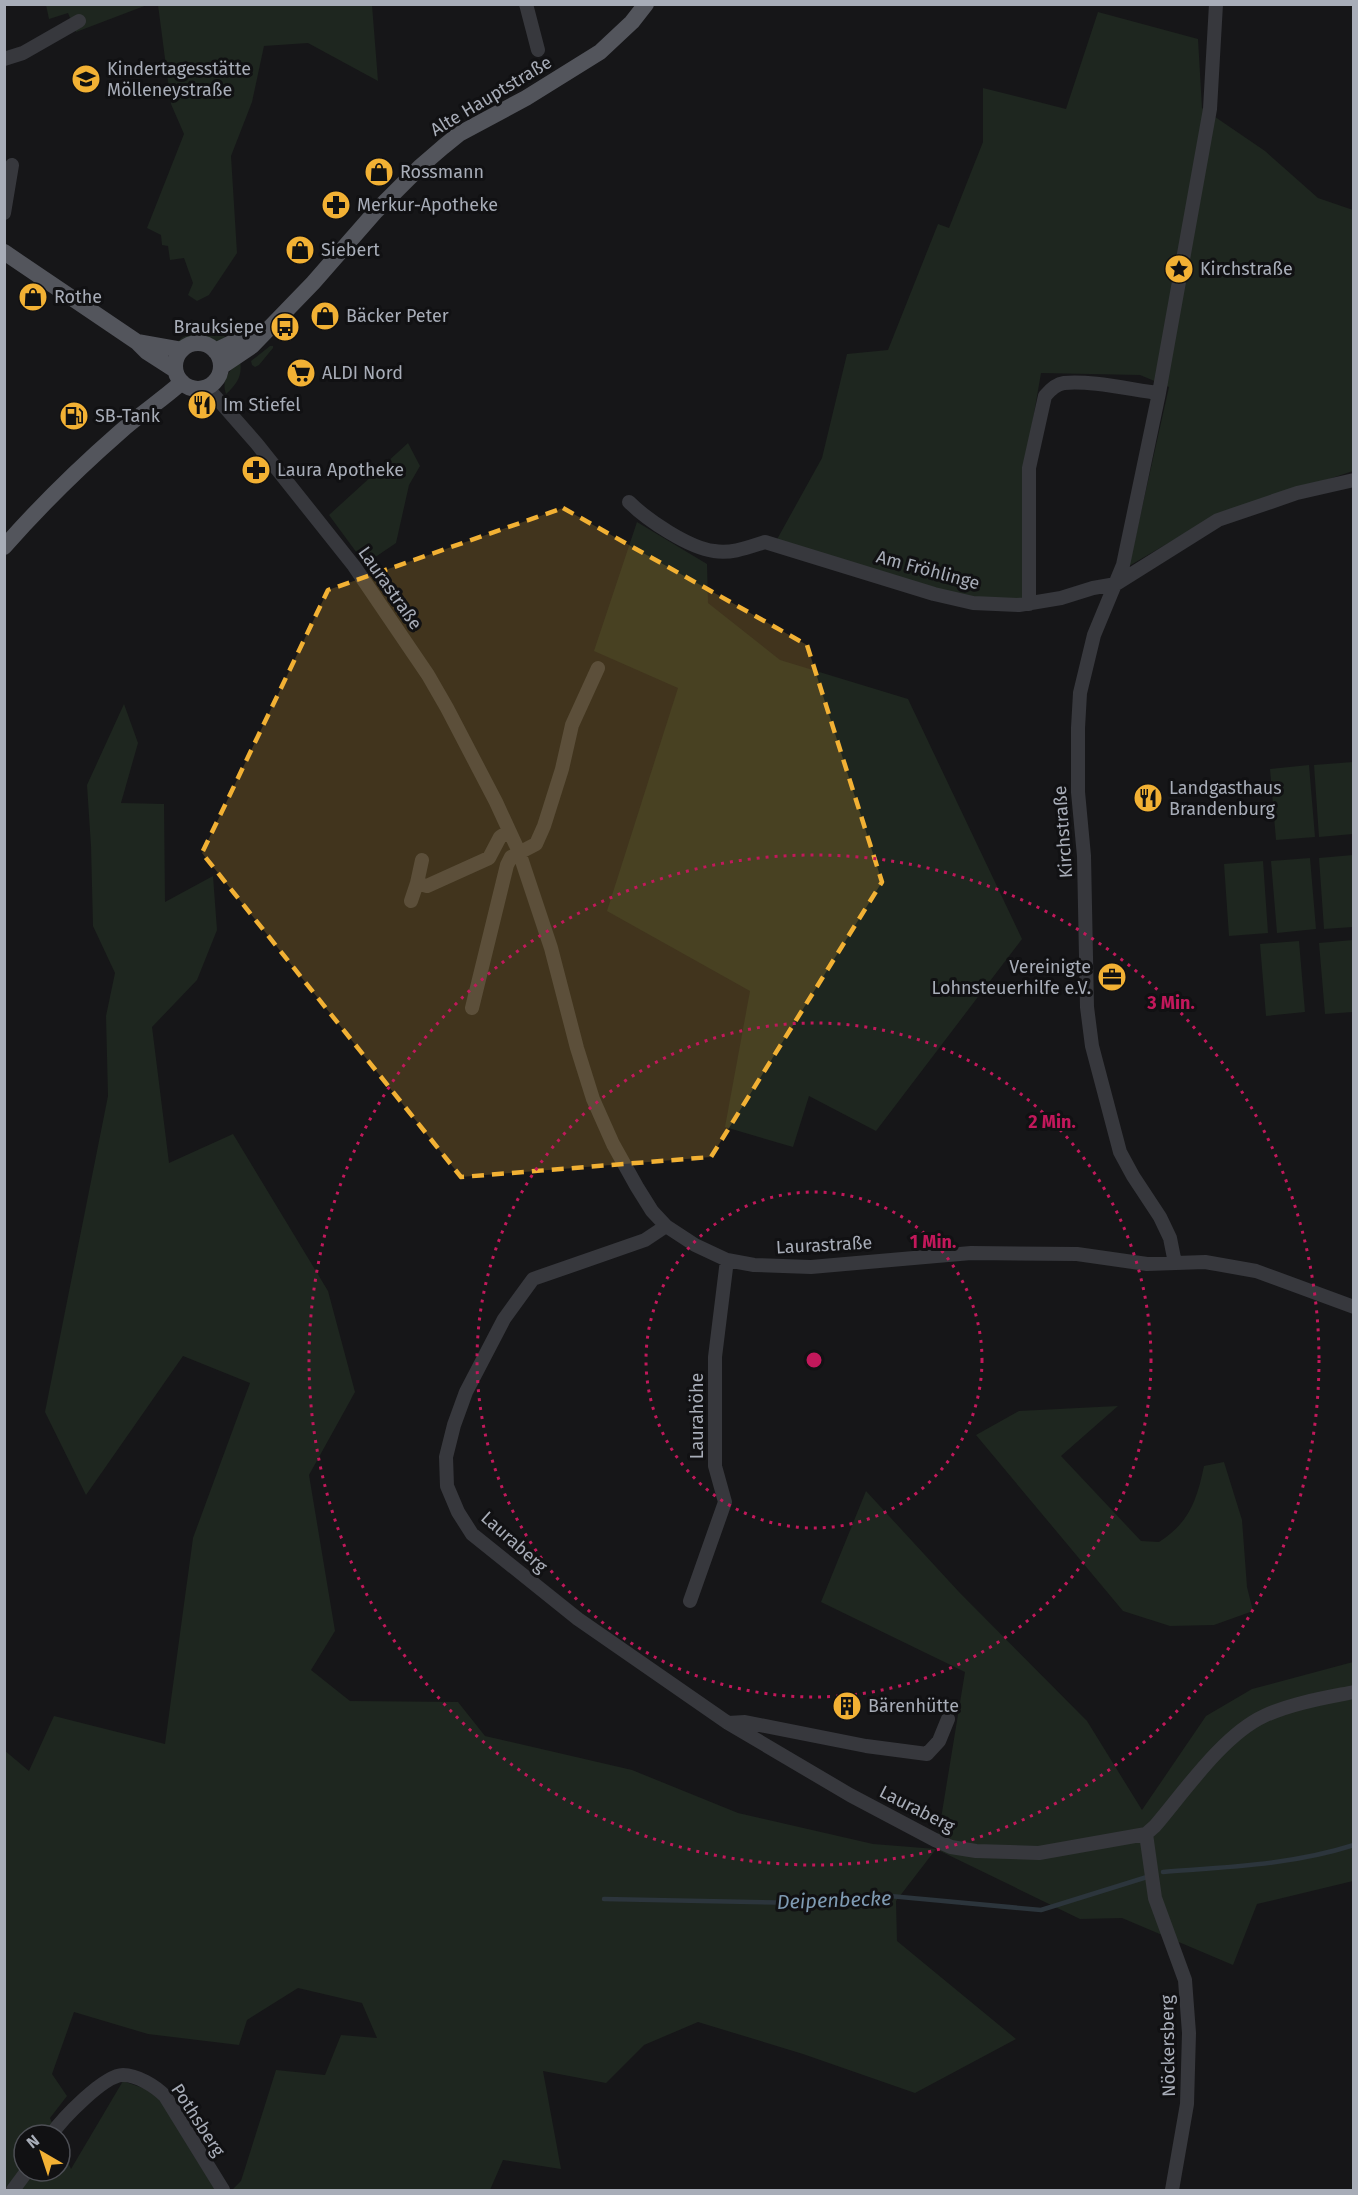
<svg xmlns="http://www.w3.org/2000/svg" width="1358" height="2195" viewBox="0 0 1358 2195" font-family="'Fira Sans',sans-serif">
	<rect width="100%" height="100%" fill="#161618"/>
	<path fill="#1e261f" d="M46 5H147L76 32 68 13 49 19Z
		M158 5H372L378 81 308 43 264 46 252 102 231 156 237 253 209 295 197 301 188 295 193 283 184 258 170 260 168 246 162 245 161 235 147 228 184 134 171 104Z
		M1098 12 1198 39 1202 108 1265 151 1318 198 1353 210V471L1211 518 1129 566 1169 387 1140 375 1041 373 1025 466 1026 602 974 601 775 543 822 458 847 354 888 350 938 224 949 228 983 142V88L1066 109Z
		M197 333 224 336 226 338 222 342 198 337 176 343 183 337Z
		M270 346H273V348L259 365 255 367 252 365 251 361Z
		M240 361C243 376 236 385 226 394 221 379 229 371 240 361Z
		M408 443 420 466 409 485 396 543 365 564 329 515Z
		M637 522 707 564 708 603 780 660 908 699 1022 939 876 1131 809 1096 793 1147 725 1127 750 991 607 911 678 688 594 651Z
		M124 704 138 743 121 803 164 804 165 902 213 876 217 930 197 980 152 1027 169 1163 233 1134 328 1291 355 1392 309 1475 335 1631 311 1670 350 1701 458 1702 485 1736 632 1770 738 1813 873 1844 936 1849 965 1672 821 1602 866 1491 959 1592 1087 1721 1142 1810 1206 1716 1252 1689 1353 1662V1881L1257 1904 1233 1965 1122 1918 1080 1919 936 1849 896 1901 897 1941 1016 2039 915 2093 803 2054 698 2022 644 2045 606 2083 543 2071 561 2169 503 2160 490 2190H232L241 2181 276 2070 325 2075 341 2035 377 2038 362 2003 298 1988 247 2020 239 2045 148 2034 74 2012 52 2074 67 2096 50 2118 57 2135H24V2171H60V2144L71 2169 123 2081 154 2092 228 2190H5L4 1750 29 1771 54 1716 165 1744 193 1538 250 1383 183 1356 86 1495 45 1412 108 1096 106 1016 115 973 93 926 91 846 87 785Z
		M1353 762V834L1319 837 1314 765Z
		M1309 765 1315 837 1276 840 1270 769Z
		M1353 855V927L1324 929 1319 858Z
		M1310 858 1316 929 1277 933 1271 861Z
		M1263 861 1268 933 1229 936 1224 864Z
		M1353 940V1012L1325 1014 1319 943Z
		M1299 941 1305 1012 1266 1016 1260 944Z
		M1118 1406 1061 1456 1141 1541 1159 1542C1189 1523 1197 1500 1204 1466L1224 1462 1242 1520 1247 1587 1253 1611 1214 1625 1170 1626 1123 1611 976 1435 1019 1411Z"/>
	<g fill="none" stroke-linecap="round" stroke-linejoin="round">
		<path stroke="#2c353c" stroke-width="4.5" d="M1163 1872C1228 1867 1291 1865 1354 1845
			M604 1899 804 1903 879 1895 1041 1910 1147 1877"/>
		<path stroke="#37383d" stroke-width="14" d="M526 4 538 50
			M4 59 23 53 79 21
			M4 213 12 165
			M207 387 257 444 354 566 428 675 447 708 496 802 519 852 551 948 577 1048 593 1099 613 1144 637 1187 652 1211 666 1226 695 1245 727 1260 754 1265 811 1267 971 1253 1077 1254 1147 1264 1205 1262 1256 1271 1354 1307
			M629 502C647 520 689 548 714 551 732 554 749 547 765 542L934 594 973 603 1019 605 1061 598 1093 588 1116 584 1218 520 1297 493 1354 480
			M1029 604V468L1045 396C1050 390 1056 384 1064 383 1090 380 1133 390 1159 393
			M417 883 422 860
			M411 901 417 883 427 886 489 858 500 837 509 831
			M472 1008 507 865 511 857 536 844 544 826 562 769 572 725 598 668
			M666 1226 645 1240 533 1279 504 1319 466 1392 454 1425 446 1457 447 1486 458 1512 472 1534 578 1619 728 1723 850 1795 935 1840 951 1847 976 1851 1039 1853 1146 1834 1155 1826C1184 1792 1223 1735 1264 1716 1292 1703 1324 1698 1354 1692
			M1175 1263 1170 1238 1160 1217 1133 1176 1120 1152 1092 1046 1087 1007 1084 856 1078 792V728L1080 693 1094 635 1123 565 1159 393 1210 109 1216 4
			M690 1601 725 1502 715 1466V1357L727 1260
			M728 1723 745 1722 866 1746 927 1754 939 1741 948 1719
			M1146 1834 1155 1898 1185 1980 1189 2033 1187 2104 1172 2190
			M51 2135C62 2119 104 2075 123 2075 137 2075 155 2086 165 2096L223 2190
			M13 2190 27 2171"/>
		<path stroke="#53555c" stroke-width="16" d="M4 252 137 342 147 352 175 370
			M137 342 182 350
			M175 366a23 23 0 1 1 46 0a23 23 0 1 1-46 0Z
			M215 351 244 337 263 333
			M221 367 252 346 313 283 376 211 421 166 443 147 459 134 526 98 600 52 632 22 646 4
			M4 547C40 506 80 467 120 432 140 414 162 400 182 382"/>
	</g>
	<path fill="#f2b134" fill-opacity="0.2" stroke="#f2b134" stroke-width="4.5" stroke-dasharray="12 8" stroke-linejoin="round" d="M563 508 807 645 882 882 711 1157 461 1177 202 853 328 590Z"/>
	<g fill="none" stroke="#c2185b" stroke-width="3" stroke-dasharray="3 6">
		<circle cx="814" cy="1360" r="168"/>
		<circle cx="814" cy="1360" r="337"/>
		<circle cx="814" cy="1360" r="505"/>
	</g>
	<defs>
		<g id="school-disc" transform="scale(1.5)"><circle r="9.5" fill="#f2b134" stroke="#111113"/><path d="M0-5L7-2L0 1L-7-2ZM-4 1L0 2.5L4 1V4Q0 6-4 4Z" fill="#111"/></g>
		<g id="shop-disc" transform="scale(1.5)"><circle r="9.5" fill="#f2b134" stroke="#111113"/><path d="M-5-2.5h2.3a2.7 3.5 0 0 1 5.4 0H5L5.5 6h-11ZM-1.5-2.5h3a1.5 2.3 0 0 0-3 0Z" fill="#111"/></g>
		<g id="pharmacy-disc" transform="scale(1.5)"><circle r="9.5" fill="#f2b134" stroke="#111113"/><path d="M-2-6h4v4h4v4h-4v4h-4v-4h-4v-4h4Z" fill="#111"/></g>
		<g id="sight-disc" transform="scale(1.5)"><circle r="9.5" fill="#f2b134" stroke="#111113"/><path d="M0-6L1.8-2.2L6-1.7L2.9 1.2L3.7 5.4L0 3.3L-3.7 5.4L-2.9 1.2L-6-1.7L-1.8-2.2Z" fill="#111"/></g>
		<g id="bus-disc" transform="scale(1.5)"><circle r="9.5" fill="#f2b134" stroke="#111113"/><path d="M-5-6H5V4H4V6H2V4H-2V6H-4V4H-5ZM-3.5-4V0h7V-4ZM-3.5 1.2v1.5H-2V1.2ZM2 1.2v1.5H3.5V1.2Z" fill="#111"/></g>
		<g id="supermarket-disc" transform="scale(1.5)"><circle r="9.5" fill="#f2b134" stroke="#111113"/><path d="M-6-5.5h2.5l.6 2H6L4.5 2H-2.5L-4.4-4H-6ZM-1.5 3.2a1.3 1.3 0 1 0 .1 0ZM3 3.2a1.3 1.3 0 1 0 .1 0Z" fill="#111"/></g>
		<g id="restaurant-disc" transform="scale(1.5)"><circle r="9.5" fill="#f2b134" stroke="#111113"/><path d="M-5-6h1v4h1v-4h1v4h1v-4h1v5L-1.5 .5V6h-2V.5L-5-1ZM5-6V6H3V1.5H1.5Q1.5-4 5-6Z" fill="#111"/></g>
		<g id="fuel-disc" transform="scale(1.5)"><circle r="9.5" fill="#f2b134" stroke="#111113"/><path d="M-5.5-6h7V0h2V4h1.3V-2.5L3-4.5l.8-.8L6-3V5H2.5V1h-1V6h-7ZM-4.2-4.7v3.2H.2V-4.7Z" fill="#111"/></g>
		<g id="office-disc" transform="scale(1.5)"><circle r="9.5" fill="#f2b134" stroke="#111113"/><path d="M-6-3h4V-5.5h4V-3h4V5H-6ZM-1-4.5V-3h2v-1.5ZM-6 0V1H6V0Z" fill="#111"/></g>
		<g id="building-disc" transform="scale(1.5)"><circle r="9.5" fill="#f2b134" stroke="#111113"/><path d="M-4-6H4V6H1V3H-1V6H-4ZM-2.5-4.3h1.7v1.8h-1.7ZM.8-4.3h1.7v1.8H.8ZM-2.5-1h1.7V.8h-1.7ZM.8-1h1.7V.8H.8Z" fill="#111"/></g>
	</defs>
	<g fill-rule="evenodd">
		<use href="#school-disc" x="86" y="79"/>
		<use href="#shop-disc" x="379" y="172"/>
		<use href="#pharmacy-disc" x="336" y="205"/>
		<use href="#shop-disc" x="300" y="250"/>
		<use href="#sight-disc" x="1179" y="269"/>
		<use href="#shop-disc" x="33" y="297"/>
		<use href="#shop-disc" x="325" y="316"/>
		<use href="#bus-disc" x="285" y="327"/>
		<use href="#supermarket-disc" x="301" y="373"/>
		<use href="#restaurant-disc" x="202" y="405"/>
		<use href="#fuel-disc" x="74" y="416"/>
		<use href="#pharmacy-disc" x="256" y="470"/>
		<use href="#restaurant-disc" x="1148" y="798"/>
		<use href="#office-disc" x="1112" y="977"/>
		<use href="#building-disc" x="847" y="1706"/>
	</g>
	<g text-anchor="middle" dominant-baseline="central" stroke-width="6" stroke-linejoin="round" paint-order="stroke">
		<g font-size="18" fill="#a8adb8" stroke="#111113" text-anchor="start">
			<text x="107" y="69">Kindertagesstätte<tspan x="107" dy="21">Mölleneystraße</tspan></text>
			<text x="400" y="172">Rossmann</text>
			<text x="357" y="205">Merkur-Apotheke</text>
			<text x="321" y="250">Siebert</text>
			<text x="1200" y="269">Kirchstraße</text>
			<text x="54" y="297">Rothe</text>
			<text x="346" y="316">Bäcker Peter</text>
			<text x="264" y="327" text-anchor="end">Brauksiepe</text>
			<text x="322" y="373">ALDI Nord</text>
			<text x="223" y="405">Im Stiefel</text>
			<text x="95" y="416">SB-Tank</text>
			<text x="277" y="470">Laura Apotheke</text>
			<text x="1169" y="788">Landgasthaus<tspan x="1169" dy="21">Brandenburg</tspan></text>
			<text x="1091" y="967" text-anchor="end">Vereinigte<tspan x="1091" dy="21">Lohnsteuerhilfe e.V.</tspan></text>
			<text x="868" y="1706">Bärenhütte</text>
		</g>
		<g font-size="18" fill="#a8adb8" stroke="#111113">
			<text transform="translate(491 96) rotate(-31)">Alte Hauptstraße</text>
			<text transform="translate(928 570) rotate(15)">Am Fröhlinge</text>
			<text transform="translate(390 588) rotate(55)">Laurastraße</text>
			<text transform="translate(1063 832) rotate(-94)">Kirchstraße</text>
			<text transform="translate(824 1245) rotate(-3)">Laurastraße</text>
			<text transform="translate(697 1416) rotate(-90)">Laurahöhe</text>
			<text transform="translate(514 1542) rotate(42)">Lauraberg</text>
			<text transform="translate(917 1809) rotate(27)">Lauraberg</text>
			<text transform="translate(1168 2046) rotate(-91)">Nöckersberg</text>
			<text transform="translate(198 2120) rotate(57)">Pothsberg</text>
		</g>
		<g font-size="20" font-style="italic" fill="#7f9bb3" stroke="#111113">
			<text transform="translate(834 1900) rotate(-2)">Deipenbecke</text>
		</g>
	</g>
	<circle cx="814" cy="1360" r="9" fill="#c2185b" stroke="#111113" stroke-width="3"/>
	<g font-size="18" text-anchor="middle" font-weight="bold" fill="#c2185b" stroke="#111113" stroke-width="6" stroke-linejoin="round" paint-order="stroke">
		<text x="1171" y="1009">3 Min.</text>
		<text x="1052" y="1128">2 Min.</text>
		<text x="933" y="1248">1 Min.</text>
	</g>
	<rect width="1358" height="2195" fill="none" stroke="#a8adb8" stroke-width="12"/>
	<g transform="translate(42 2153) rotate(321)"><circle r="28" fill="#111113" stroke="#4d4f55" stroke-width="1.5"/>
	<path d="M0-4.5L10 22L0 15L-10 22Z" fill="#f2b134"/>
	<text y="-9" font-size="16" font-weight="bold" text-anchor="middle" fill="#a8adb8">N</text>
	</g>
</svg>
